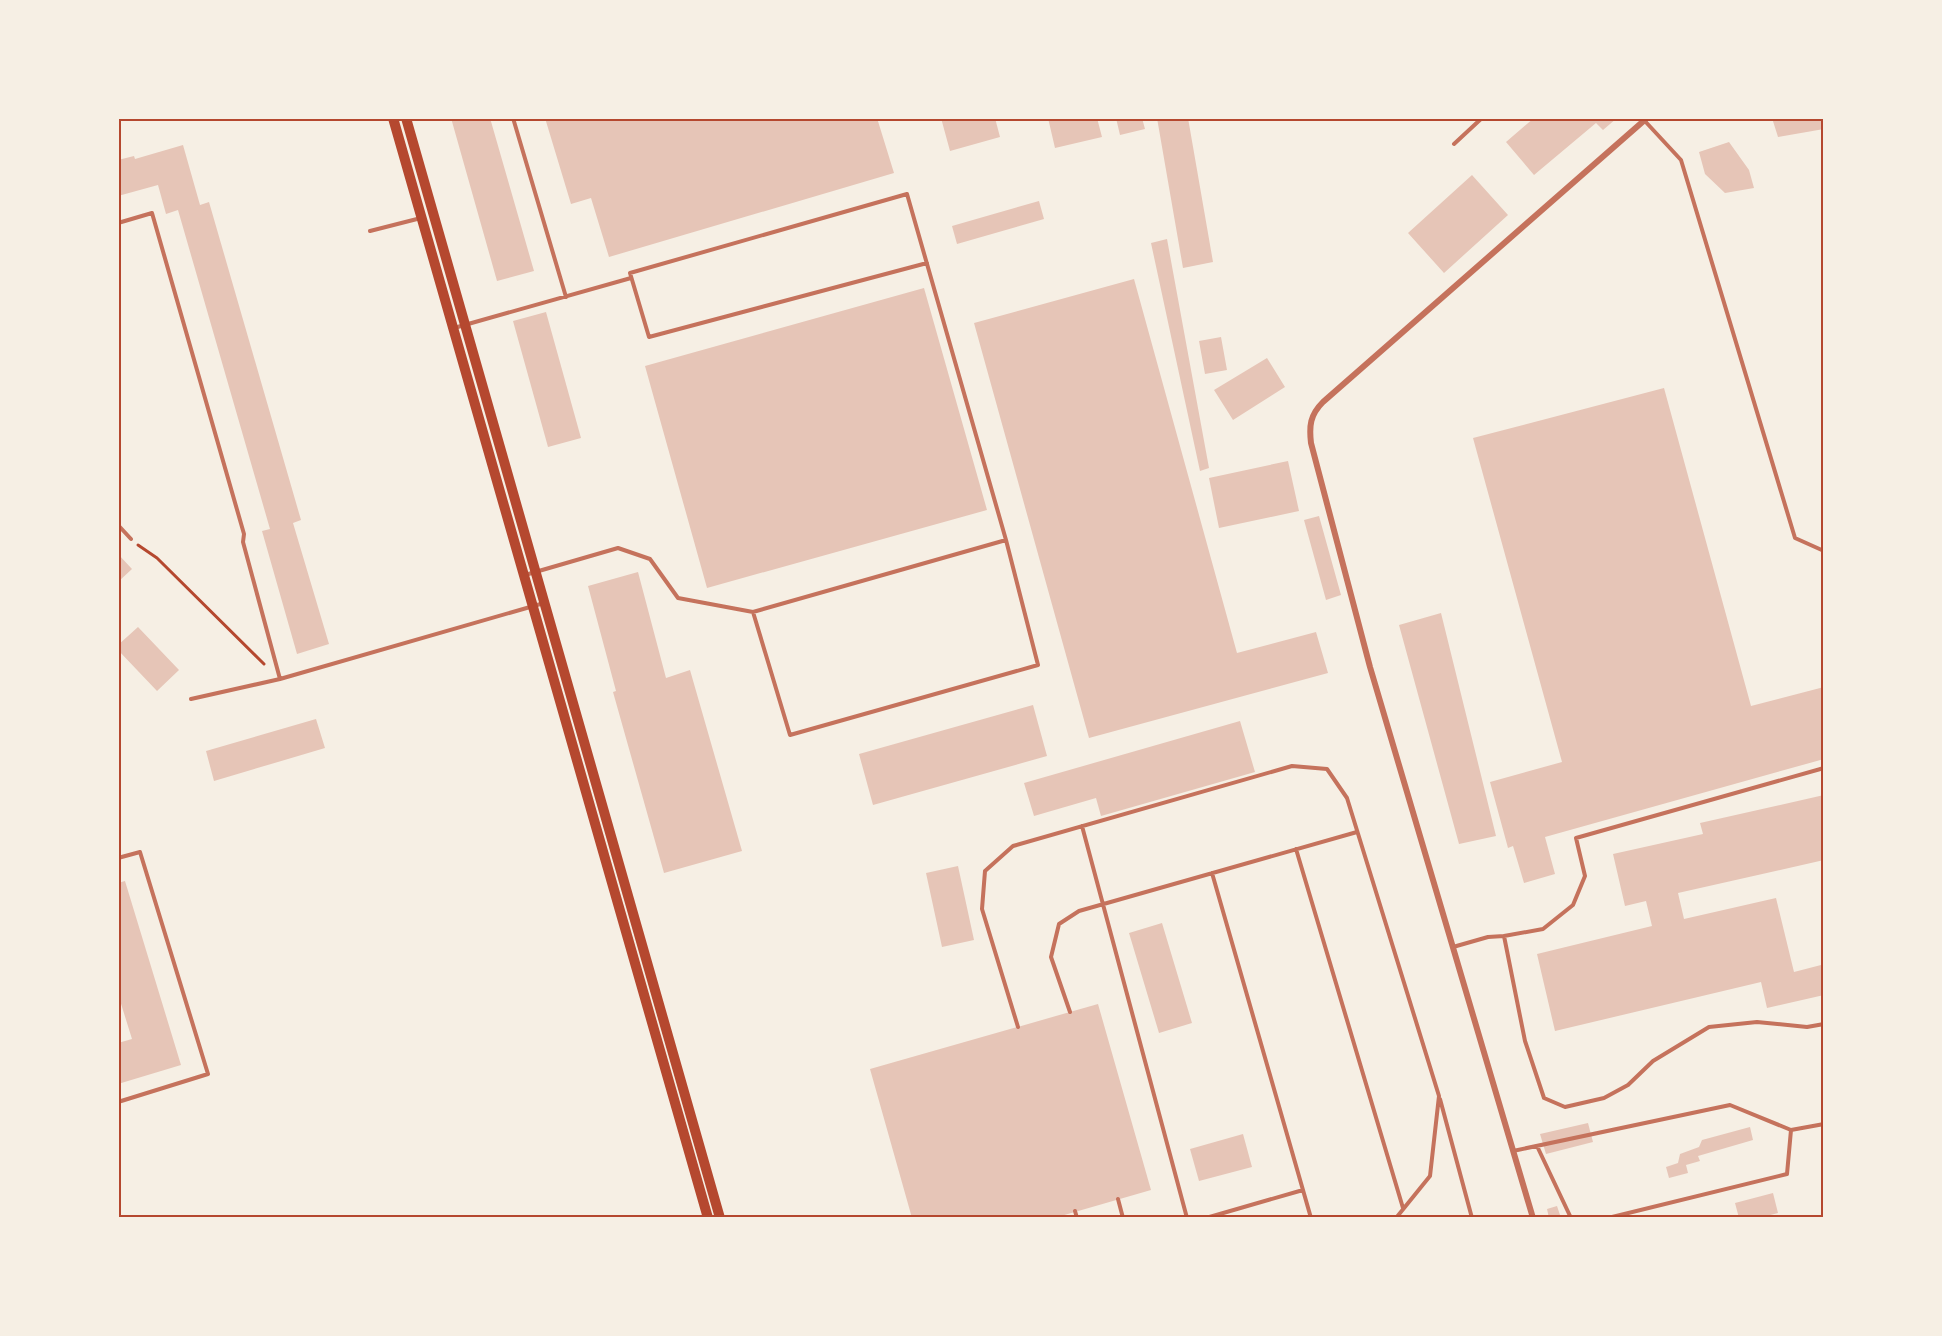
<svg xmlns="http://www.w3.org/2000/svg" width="1942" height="1336" viewBox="0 0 1942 1336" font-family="'PT Sans Narrow',sans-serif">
	<rect width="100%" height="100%" fill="#f6efe4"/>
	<path fill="#e6c5b7" d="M451 118H490L534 271 497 281Z
		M545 118H877L894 173 609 257 591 198 571 204Z
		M941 118H995L1000 137 950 151Z
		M1048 118H1097L1102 137 1055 148Z
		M1116 118H1142L1145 129 1120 135Z
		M1157 118H1188L1213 262 1183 268Z
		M1534 118H1617L1603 130 1596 123 1534 175 1506 142Z
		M1772 118H1821L1824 129 1778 137Z
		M1729 142 1749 170 1754 188 1725 193 1705 174 1699 152Z
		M183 145 200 205 209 202 301 520 293 523 329 644 297 654 262 531 270 529 178 210 166 214 158 185 118 196V160L134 156 135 159Z
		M1472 175 1508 215 1444 273 1408 233Z
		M1039 201 1044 219 957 244 952 226Z
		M1167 239 1209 468 1200 471 1151 243Z
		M1134 279 1237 653 1316 632 1328 673 1089 738 974 323Z
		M924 288 987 510 707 588 645 366Z
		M546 312 581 438 548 447 513 321Z
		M1221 337 1227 370 1205 374 1199 341Z
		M1267 358 1285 387 1233 420 1214 390Z
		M1664 388 1751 706 1824 687V759L1545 837 1555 874 1524 883 1513 846 1508 848 1490 782 1562 762 1473 438Z
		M1288 461 1299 511 1219 528 1209 478Z
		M1319 516 1341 595 1326 600 1304 520Z
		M118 554 132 569 118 582Z
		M638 572 666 678 690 670 742 851 664 873 613 692 616 691 588 586Z
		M1441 613 1496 836 1459 844 1399 625Z
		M138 627 179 670 157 691 118 650V645Z
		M1033 705 1047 756 873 805 859 754Z
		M316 719 325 748 214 781 206 751Z
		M1240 721 1255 772 1101 816 1096 798 1034 816 1024 783Z
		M1824 795V860L1678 893 1684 919 1776 898 1794 972 1821 965 1824 976V995L1767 1008 1761 982 1555 1031 1537 954 1652 926 1646 901 1625 906 1613 854 1703 834 1700 823Z
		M958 866 974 940 942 947 926 873Z
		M125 881 181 1065 118 1084V1043L132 1039 118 994V883Z
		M1162 923 1192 1023 1159 1033 1129 933Z
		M1098 1004 1151 1190 1054 1218H912L870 1069Z
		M1588 1123 1593 1142 1546 1154 1540 1134Z
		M1750 1127 1753 1140 1698 1156 1700 1161 1686 1165 1688 1173 1669 1178 1666 1167 1678 1163 1680 1154 1699 1147 1702 1140Z
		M1243 1134 1252 1167 1199 1181 1190 1149Z
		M1773 1193 1778 1213 1759 1218H1739L1735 1203Z
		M1557 1206 1561 1218H1549L1547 1209Z"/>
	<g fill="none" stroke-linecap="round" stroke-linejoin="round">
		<path stroke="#b5482f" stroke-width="3" d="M138 545 157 558 264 664"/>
		<path stroke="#c5725c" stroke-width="4" d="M513 118 566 297
			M1643 119 1681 160 1795 538 1824 551
			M1454 144 1482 118
			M118 223 152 213 244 534 243 542 280 679
			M370 231 421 218
			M927 263 649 337 630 273 907 194 1006 540
			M454 328 631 278
			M118 525 131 539
			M525 575 618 548 650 559 678 598 753 612 1006 540 1038 665 790 735 753 612
			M191 699 280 679 544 603
			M1082 826 1187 1218
			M1296 849 1403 1208
			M118 858 140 852 208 1074 118 1102
			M1212 873 1311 1218
			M1504 936 1543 929 1573 905 1585 876 1576 838 1824 768
			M1453 947 1488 937 1504 936 1525 1041 1544 1098 1565 1107 1604 1098 1628 1085 1653 1061 1709 1027 1757 1022 1807 1027 1824 1024
			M1070 1012 1051 957 1059 924 1079 911 1357 832
			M1018 1027 982 909 985 871 1013 846 1292 766 1327 769 1347 798 1439 1096 1430 1176 1396 1218
			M1440 1099 1472 1218
			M1537 1146 1571 1218
			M1513 1151 1730 1105 1791 1130 1824 1124
			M1118 1199 1123 1218
			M1075 1211 1077 1218
			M1206 1218 1303 1190
			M1608 1218 1787 1174 1791 1130"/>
		<path stroke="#c5725c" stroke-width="6" d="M1533 1218 1370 667 1311 443C1309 426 1310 415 1323 402L1647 118"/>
		<path stroke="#b5482f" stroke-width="10" d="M393 118 708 1218
			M406 118 720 1218"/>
	</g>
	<rect width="1942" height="1336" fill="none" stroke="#f6efe4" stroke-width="240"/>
	<rect x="120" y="120" width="1702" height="1096" fill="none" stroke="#b5482f" stroke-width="2"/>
</svg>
